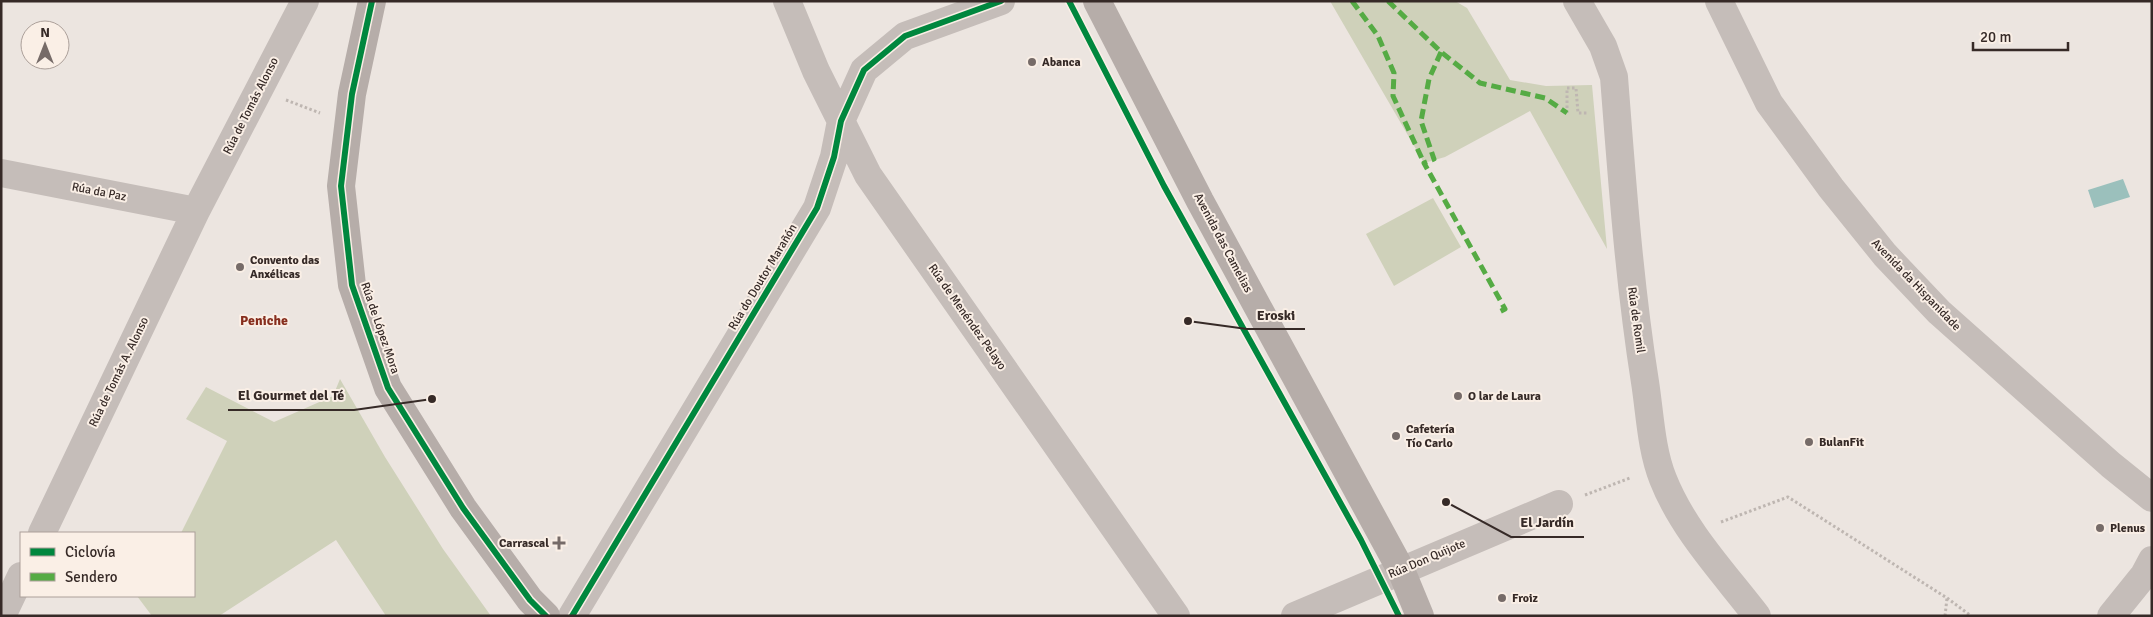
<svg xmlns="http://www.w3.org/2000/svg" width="2153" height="617" viewBox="0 0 2153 617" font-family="Signika,sans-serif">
	<rect width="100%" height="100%" fill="#ece5e0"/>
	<path fill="#cfd1ba" d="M1330 1H1455L1467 8 1510 80 1546 86 1592 85 1607 249 1530 111 1445 157 1424 163Z
		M1433 198 1461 247 1394 286 1366 234Z
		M340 379 385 457 443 549 491 616H386L336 540 219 616H152L137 596H194V533H181L227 441 186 419 206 387 274 422 333 396Z"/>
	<path fill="#9bc0bc" d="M2123 179 2130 197 2094 208 2088 190Z"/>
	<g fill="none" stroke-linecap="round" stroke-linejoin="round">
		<path stroke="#beb6b1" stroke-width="3" stroke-dasharray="2.5 2.5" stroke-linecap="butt" d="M286 100 320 113
			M1567 113V88H1576L1578 113H1588
			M1585 495 1630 478
			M1721 522 1788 497 1947 598 1971 616
			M1945 616 1947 598"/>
		<path stroke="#c5bdb9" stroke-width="28" d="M787 1 816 71 868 175 1176 616
			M1577 1 1603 46 1614 77C1622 180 1629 281 1645 382 1650 414 1651 449 1663 479 1683 530 1724 573 1757 616
			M1719 1 1769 103 1831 188 1885 255 1939 312 2111 465 2152 498
			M1 173 196 211
			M42 533 196 211 305 1
			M2 616 21 576
			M572 616 817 208 834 157 841 121 864 70 905 36 1001 1
			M1295 616 1559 504
			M2111 616 2144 575 2152 560"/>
		<path stroke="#b6ada9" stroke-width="28" d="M372 1 352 94 341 186 352 285 388 388 463 508 530 600 546 616
			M1097 1 1200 201 1401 570 1420 616"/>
		<path stroke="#55ab44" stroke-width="5" stroke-dasharray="10 5" stroke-linecap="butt" d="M1352 1 1378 36 1394 73 1393 96 1424 163
			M1388 1 1441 52 1480 83 1545 98 1567 113
			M1441 52 1429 79 1421 121 1434 159 1424 163 1505 309 1497 313"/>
		<g stroke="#faefe6" stroke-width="9">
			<path id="cycleway" d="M372 1 352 94 341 186 352 285 388 388 463 508 530 600 546 616
				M1069 1 1164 186 1361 540 1399 616
				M572 616 817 208 834 157 841 121 864 70 905 36 1001 1"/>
		</g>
		<use href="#cycleway" stroke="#00873e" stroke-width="6"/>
	</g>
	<g fill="#766b68" stroke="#faefe6" stroke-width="2">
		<circle cx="1032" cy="62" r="5"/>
		<circle cx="240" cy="267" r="5"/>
		<circle cx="1458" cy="396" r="5"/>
		<circle cx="1396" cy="436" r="5"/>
		<circle cx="1809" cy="442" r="5"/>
		<circle cx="2100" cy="528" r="5"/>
		<path d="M556.5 535.5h5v5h5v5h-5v5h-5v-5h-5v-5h5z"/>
		<circle cx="1502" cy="598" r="5"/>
	</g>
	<g text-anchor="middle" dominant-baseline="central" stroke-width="4" stroke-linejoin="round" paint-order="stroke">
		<g font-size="12" font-weight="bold" fill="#362a27" stroke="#faefe6" text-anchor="start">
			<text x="1042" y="62">Abanca</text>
			<text x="250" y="260">Convento das<tspan x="250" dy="14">Anxélicas</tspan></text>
			<text x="1468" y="396">O lar de Laura</text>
			<text x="1406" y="429">Cafetería<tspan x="1406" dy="14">Tío Carlo</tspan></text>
			<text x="1819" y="442">BulanFit</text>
			<text x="2110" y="528">Plenus</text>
			<text x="549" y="543" text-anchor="end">Carrascal</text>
			<text x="1512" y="598">Froiz</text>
		</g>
		<g font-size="12" fill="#362a27" stroke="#faefe6">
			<text transform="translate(251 106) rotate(-63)">Rúa de Tomás Alonso</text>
			<text transform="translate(99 192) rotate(11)">Rúa da Paz</text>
			<text transform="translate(1223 243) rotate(62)">Avenida das Camelias</text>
			<text transform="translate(763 277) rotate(-59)">Rúa do Doutor Marañón</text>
			<text transform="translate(1916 285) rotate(46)">Avenida da Hispanidade</text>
			<text transform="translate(967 317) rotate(55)">Rúa de Menéndez Pelayo</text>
			<text transform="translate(1636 320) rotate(82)">Rúa de Romil</text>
			<text transform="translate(380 328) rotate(71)">Rúa de López Mora</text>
			<text transform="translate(119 372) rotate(-64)">Rúa de Tomás A. Alonso</text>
			<text transform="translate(1427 559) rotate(-23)">Rúa Don Quijote</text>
		</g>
		<g font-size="14" font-weight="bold" fill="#872e1e" stroke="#faefe6">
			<text x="264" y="320">Peniche</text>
		</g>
	</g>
	<path fill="none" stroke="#362a27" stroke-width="2" d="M1188 321L1247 329H1305M432 399L354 410H228M1446 502L1511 537H1584"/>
	<g fill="#362a27" stroke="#faefe6" stroke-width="2">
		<circle cx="1188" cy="321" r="5"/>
		<circle cx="432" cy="399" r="5"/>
		<circle cx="1446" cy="502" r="5"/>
	</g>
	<g font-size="14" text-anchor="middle" font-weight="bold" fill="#362a27" stroke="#faefe6" stroke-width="4" stroke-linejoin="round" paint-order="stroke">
		<text x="1276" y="320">Eroski</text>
		<text x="291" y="400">El Gourmet del Té</text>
		<text x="1547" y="527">El Jardín</text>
	</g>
	<rect width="2153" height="617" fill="none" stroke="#362a27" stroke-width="5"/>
	<rect x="20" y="532" width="175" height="65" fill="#faefe6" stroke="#aca09a"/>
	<rect x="30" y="548" width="25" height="8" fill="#00873e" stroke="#aca09a"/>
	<text x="65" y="557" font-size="15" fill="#362a27">Ciclovía</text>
	<rect x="30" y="573" width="25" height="8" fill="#55ab44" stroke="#aca09a"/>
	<text x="65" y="582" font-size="15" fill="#362a27">Sendero</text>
	<g transform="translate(45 45)"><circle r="24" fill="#faefe6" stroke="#aca09a"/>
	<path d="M0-4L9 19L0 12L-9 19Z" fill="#766b68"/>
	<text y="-8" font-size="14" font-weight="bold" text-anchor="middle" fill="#362a27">N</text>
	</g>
	<path d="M1973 42v8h95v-8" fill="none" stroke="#362a27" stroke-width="2.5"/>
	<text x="1980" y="42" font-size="15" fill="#362a27" stroke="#faefe6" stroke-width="4" paint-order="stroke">20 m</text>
</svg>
